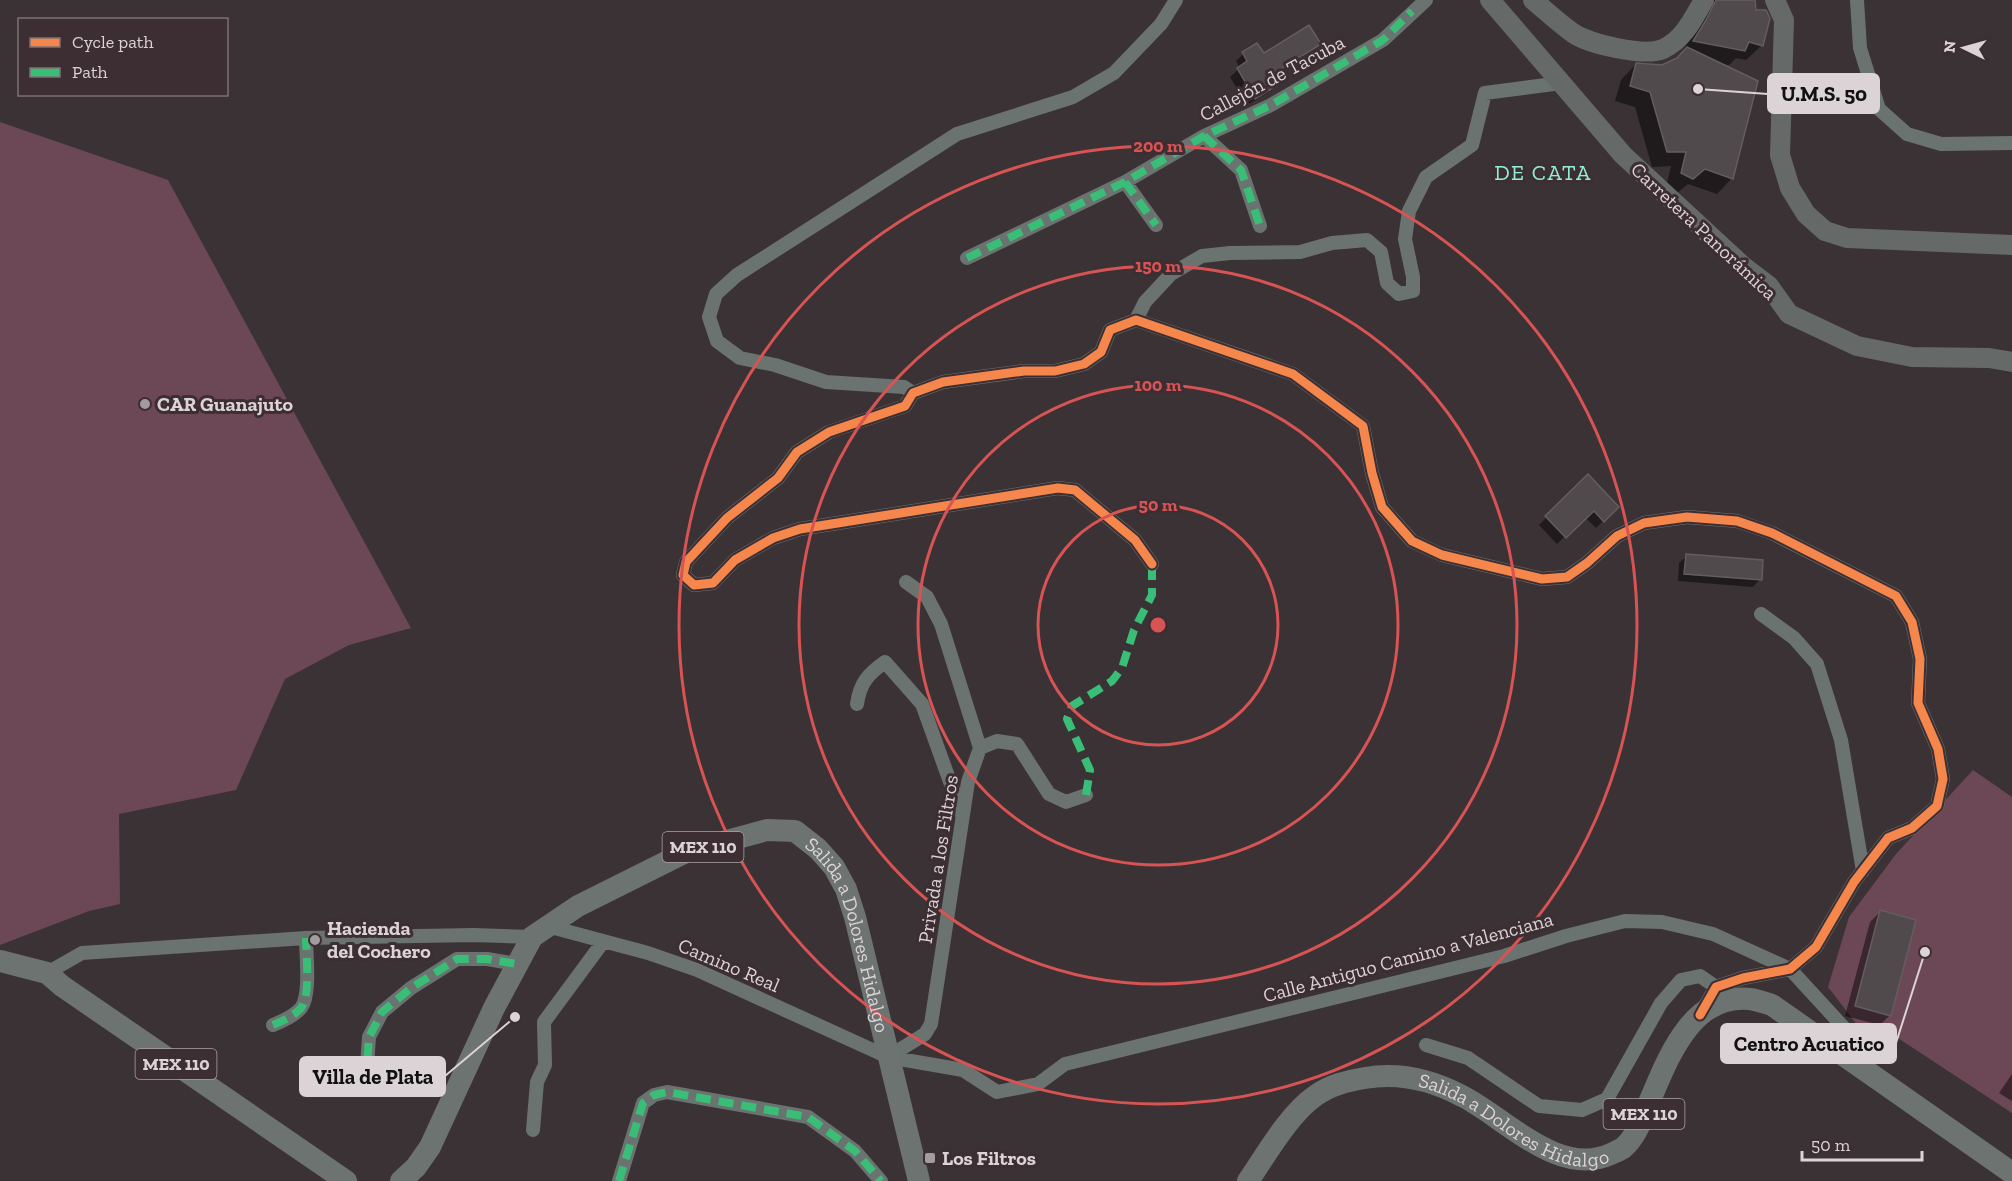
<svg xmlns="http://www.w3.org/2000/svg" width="2012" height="1181" viewBox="0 0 2012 1181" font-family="'Zilla Slab',serif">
	<rect width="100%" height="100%" fill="#3a3234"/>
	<path fill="#6c4856" d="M0 122 168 180 411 628 349 645 285 679 236 790 119 814 120 904 89 911 0 945Z
		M1973 770 2012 797V1113L1878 1025 1868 1039 1828 987 1849 917 1896 854Z"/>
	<path fill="#0007" d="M1711 0H1754L1762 45 1746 60 1736 58 1729 65 1721 64 1732 178 1717 194 1688 184 1677 193 1666 188 1671 166 1652 167 1635 107 1615 101 1621 80 1636 64 1662 66 1675 61 1680 56Z
		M1319 44 1311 51 1273 75 1278 83 1271 91 1247 105 1230 77 1240 68 1236 61 1243 54 1263 55Z
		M1588 476 1617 507 1596 528 1585 517 1557 544 1539 525Z
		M1687 556 1760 579 1753 587 1678 581 1679 563Z
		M1880 912 1890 1015 1880 1025 1845 1016 1870 922Z
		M2012 1074V1101L1999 1093Z"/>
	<path fill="#514a4c" stroke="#645d5f" stroke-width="1.5" d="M1716 0H1755L1756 10H1766L1770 18 1763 46 1749 42 1745 51 1693 41 1706 20Z
		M1309 25 1321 44 1274 73 1280 84 1255 99 1237 68 1247 61 1242 52 1257 43 1264 53Z
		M1687 47 1758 81 1733 179 1705 169 1693 179 1681 173 1686 152H1667L1650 92 1630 86 1636 63 1662 65 1677 58Z
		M1588 474 1619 507 1604 522 1594 511 1566 538 1545 516Z
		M1686 554 1763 560 1762 580 1684 574Z
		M1880 910 1916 920 1891 1016 1855 1006Z"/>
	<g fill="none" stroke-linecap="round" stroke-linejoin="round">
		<path stroke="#6a7370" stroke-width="14" d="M1857 0 1860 48 1879 109 1907 134 1941 144 2012 143
			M1204 136 1241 170 1260 226
			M1125 182 1156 225
			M967 258 1125 182 1204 136 1271 105 1383 40 1426 0
			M1136 320 1145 302 1171 274 1202 256 1230 253 1300 252 1332 243 1367 240 1381 252 1387 283 1399 294 1413 291V277L1405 239 1409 211 1426 177 1472 145 1485 93 1561 83
			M913 393 904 387 826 382 775 365 740 358 717 341 709 317 716 294 737 275 957 134 1073 97 1114 73 1161 24 1176 0
			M1152 564 1135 540 1075 490 1058 488 800 529 773 538 735 560 713 583 694 585 683 575 686 562 727 518 778 478 797 452 829 432 905 406 913 393 943 382 1024 371H1055L1084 364 1101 352 1110 330 1136 320 1293 374 1363 426 1372 473 1382 507 1412 541 1442 555 1542 579 1567 577 1587 563 1617 536 1644 523 1687 517 1737 521 1772 533 1896 596 1912 622 1920 659 1918 703 1938 749 1943 779 1937 806 1912 828 1888 838 1854 882 1816 947 1790 969 1743 978 1716 987 1702 1011
			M906 582 927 597 941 624 980 748
			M1761 614 1794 638 1817 664 1841 740 1863 871
			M857 704C860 683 868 674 885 662L922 704 962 815
			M547 926 648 953 697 970 888 1057 963 1070 997 1092 1038 1084 1065 1064 1504 956 1566 936 1625 921 1662 922 1713 934 1790 969 1857 1042 1856 1063
			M47 973 82 953 306 938 474 935 532 937
			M273 1025C283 1021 294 1016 301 1008 311 995 306 955 306 938
			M1426 1045 1468 1058 1539 1106 1582 1110 1607 1099 1661 1003 1681 980 1700 976 1716 987
			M888 1057 925 1034 931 1024 968 782 980 748 997 741 1017 744 1049 794 1066 802 1086 795
			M366 1081 369 1037 382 1012 411 988 457 959H487L517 964
			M533 1130 537 1082 545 1065 544 1022 603 942
			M619 1181 643 1103 654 1095 667 1092 808 1117 855 1151 881 1181"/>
		<path stroke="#656a68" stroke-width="20" d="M1490 0 1623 155 1744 267 1769 286 1789 314 1857 346 1912 357 1989 358 2012 362
			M1533 0C1546 11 1559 23 1573 33 1588 44 1645 57 1663 49 1684 39 1693 19 1704 0
			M1775 0 1784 20 1780 155 1790 188 1806 214 1825 231 1847 238 2012 245"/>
		<g stroke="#6c7370" stroke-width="22">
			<path d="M0 961 47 973 62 986 346 1181"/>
			<path id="s1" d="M401 1181 416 1167 430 1147 494 1008 532 937 578 906 686 852 767 830 795 831 818 849 834 867 846 889 855 917 919 1181"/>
			<path id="s2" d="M1248 1181C1266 1155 1289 1114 1315 1096 1330 1085 1347 1081 1365 1078 1399 1072 1432 1080 1462 1096 1506 1118 1558 1178 1611 1154 1615 1152 1620 1150 1623 1148 1636 1137 1642 1119 1648 1105 1667 1061 1690 993 1750 999 1757 1000 1765 1003 1772 1005L2012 1173"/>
		</g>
		<path stroke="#3abd76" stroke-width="8" stroke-dasharray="15 8" stroke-linecap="butt" d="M1204 136 1241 170 1260 226
			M1125 182 1156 225
			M967 258 1125 182 1204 136 1271 105 1383 40 1412 11
			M1086 795 1090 770 1067 719 1072 706 1112 681 1122 668 1134 630 1152 595V564
			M273 1025C283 1021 294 1016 301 1008 311 995 306 955 306 938
			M366 1081 369 1037 382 1012 411 988 457 959H487L517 964
			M619 1181 643 1103 654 1095 667 1092 808 1117 855 1151 881 1181"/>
		<g stroke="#3d2e33" stroke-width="13">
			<path id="cycleway" d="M1152 564 1135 540 1075 490 1058 488 800 529 773 538 735 560 713 583 694 585 683 575 686 562 727 518 778 478 797 452 829 432 905 406 913 393 943 382 1024 371H1055L1084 364 1101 352 1110 330 1136 320 1293 374 1363 426 1372 473 1382 507 1412 541 1442 555 1542 579 1567 577 1587 563 1617 536 1644 523 1687 517 1737 521 1772 533 1896 596 1912 622 1920 659 1918 703 1938 749 1943 779 1937 806 1912 828 1888 838 1854 882 1816 947 1790 969 1743 978 1716 987 1700 1015"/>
		</g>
		<use href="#cycleway" stroke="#f5874c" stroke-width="9"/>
	</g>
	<g fill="none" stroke="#d85354" stroke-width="3">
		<circle cx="1158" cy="625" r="120"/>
		<circle cx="1158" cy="625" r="240"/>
		<circle cx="1158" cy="625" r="359"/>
		<circle cx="1158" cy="625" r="479"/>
	</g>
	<g fill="#a39b9d" stroke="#3d2e33" stroke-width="2">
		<circle cx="145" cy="404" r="6"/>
		<circle cx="315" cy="940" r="6"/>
		<rect x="924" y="1152" width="12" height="12" rx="3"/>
	</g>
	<g text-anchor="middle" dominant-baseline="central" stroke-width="6" stroke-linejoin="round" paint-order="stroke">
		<g fill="#3d2e33" stroke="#aca2a5" stroke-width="1.5">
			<rect x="662.5" y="832" width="81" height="30" rx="4.5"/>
			<rect x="135.5" y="1049" width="81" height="30" rx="4.5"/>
			<rect x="1603.5" y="1099" width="81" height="30" rx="4.5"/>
		</g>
		<g font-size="18" font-weight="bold" fill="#dcd3d6">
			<text x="703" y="847">MEX 110</text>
			<text x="176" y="1064">MEX 110</text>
			<text x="1644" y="1114">MEX 110</text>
		</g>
		<g font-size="20" fill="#dcd3d6" stroke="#3d2e33">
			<text transform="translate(1272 78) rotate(-28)">Callejón de Tacuba</text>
			<text transform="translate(1704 231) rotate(43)">Carretera Panorámica</text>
			<text transform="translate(938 859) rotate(-81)">Privada a los Filtros</text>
			<text stroke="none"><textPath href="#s1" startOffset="688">Salida a Dolores Hidalgo</textPath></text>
			<text transform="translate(1408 957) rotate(-15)">Calle Antiguo Camino a Valenciana</text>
			<text transform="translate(729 965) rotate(23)">Camino Real</text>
			<text stroke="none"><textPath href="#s2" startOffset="322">Salida a Dolores Hidalgo</textPath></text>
		</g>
		<g font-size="20" font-weight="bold" fill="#dcd3d6" stroke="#3d2e33" text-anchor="start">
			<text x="157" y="404">CAR Guanajuto</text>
			<text x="327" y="928">Hacienda<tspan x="327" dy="23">del Cochero</tspan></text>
			<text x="942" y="1158">Los Filtros</text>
		</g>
		<g font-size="22" letter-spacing="1.5" fill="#8ff0d4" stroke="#3d2e33">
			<text x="1543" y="172">DE CATA</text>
		</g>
	</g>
	<circle cx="1158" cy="625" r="9" fill="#d85354" stroke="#3d2e33" stroke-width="3"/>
	<g font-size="18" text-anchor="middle" font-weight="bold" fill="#d85354" stroke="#3d2e33" stroke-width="6" stroke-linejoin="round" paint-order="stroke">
		<text x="1158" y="152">200 m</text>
		<text x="1158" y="272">150 m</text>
		<text x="1158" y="391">100 m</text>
		<text x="1158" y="511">50 m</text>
	</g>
	<path fill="none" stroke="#dcd3d6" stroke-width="2" d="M1698 89L1768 94M1925 952L1896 1043M515 1017L445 1076"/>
	<g fill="#dcd3d6" stroke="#3d2e33" stroke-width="2">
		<circle cx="1698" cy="89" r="6"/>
		<circle cx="1925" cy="952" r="6"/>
		<circle cx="515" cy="1017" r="6"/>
	</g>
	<g fill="#dcd3d6" stroke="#dcd3d6" stroke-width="2">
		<rect x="1768" y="74" width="111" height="39" rx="6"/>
		<rect x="1721" y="1024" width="175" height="39" rx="6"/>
		<rect x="300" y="1057" width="145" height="39" rx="6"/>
	</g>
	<g font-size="21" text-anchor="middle" font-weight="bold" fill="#111">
		<text x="1824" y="101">U.M.S. 50</text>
		<text x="1809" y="1051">Centro Acuatico</text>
		<text x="373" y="1084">Villa de Plata</text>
	</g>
	<rect x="18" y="18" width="210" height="78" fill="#3d2e33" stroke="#7d7074" stroke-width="1.5"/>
	<rect x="30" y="38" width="30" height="9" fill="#f5874c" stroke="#7d7074" stroke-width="1.5"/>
	<text x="72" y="48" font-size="18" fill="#dcd3d6">Cycle path</text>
	<rect x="30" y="68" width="30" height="9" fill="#3abd76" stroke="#7d7074" stroke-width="1.5"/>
	<text x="72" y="78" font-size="18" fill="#dcd3d6">Path</text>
	<g transform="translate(1964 48) rotate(275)" stroke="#3d2e33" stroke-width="4.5" paint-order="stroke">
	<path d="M0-4.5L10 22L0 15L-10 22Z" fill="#dcd3d6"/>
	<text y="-9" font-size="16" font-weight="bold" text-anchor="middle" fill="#dcd3d6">N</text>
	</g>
	<path d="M1802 1151v9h120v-9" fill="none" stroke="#dcd3d6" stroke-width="3"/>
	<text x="1811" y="1151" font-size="18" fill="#dcd3d6" stroke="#3d2e33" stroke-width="4.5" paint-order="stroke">50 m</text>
</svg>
